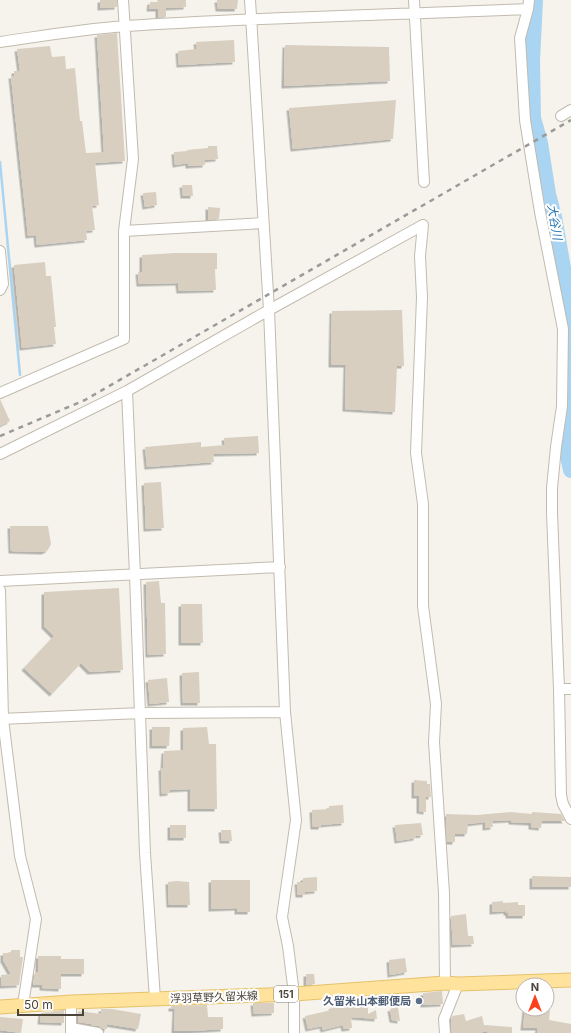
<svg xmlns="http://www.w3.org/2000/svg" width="571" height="1033" viewBox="0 0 571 1033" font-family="Inter,'Noto Sans JP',sans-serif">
	<defs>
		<filter id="shadow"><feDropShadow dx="-2.5" dy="2.5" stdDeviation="0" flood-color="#0004"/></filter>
	</defs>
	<rect width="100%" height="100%" fill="#f6f3ec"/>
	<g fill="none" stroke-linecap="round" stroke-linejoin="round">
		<path stroke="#a9d4f2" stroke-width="2.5" d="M0 162 20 375"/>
		<path stroke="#a9d4f2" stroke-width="16" d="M535 0 532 60 533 118 540 143 548 194 554 217 566 285 571 326 567 452 571 470"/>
	</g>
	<path fill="#d8cfc1" filter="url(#shadow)" d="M100 0H117V7L100 8Z
		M157 0H186V7L166 8V17L158 18V9H149L150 2H158Z
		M217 0H238L237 9H218Z
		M117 33 125 161 95 163 99 205 92 206 95 230 86 231 87 240 37 245 36 235 28 236 11 76H14V71H20L17 49 50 46 52 57 65 56 66 69 75 68 80 121H82L86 153 104 152 97 35Z
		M234 40 235 62 179 65 178 51 197 49 196 42Z
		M285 45 389 47 390 81 284 86Z
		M396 100 393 139 293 149 289 108Z
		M208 146H217L218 159 205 160V165L188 166V163L175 165 174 152 187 151V150L208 148Z
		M182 185H192L193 196H183Z
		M156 192 157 205 145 207 143 193Z
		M208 207 220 208 219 219 208 220Z
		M175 253H217V269H215L216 290 179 291 178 283 139 284 138 272H142V255Z
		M45 262 46 276H51L56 327H54L56 344 22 348 14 265Z
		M402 310 404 366H397L395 412 345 409 346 365H331L332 311Z
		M0 399 10 421 0 426Z
		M258 436 259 453 213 454 214 462 147 467 145 447 201 442V447L225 445 224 438Z
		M161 482 164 528 146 529 144 483Z
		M10 526H48L51 544 48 550 44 552 11 551Z
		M159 581 161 603H165L166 654 148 655 146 582Z
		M119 588 123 670 90 672 81 663 52 694 24 668 54 636 44 626V592Z
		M181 604H202L203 643H181Z
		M199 672 200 703H183L182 673Z
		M167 678 169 702 150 704 148 680Z
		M152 727H170L169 746H152Z
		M207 727 209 744H216L217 809H190V789L170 790V793L162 794 161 768H163L164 751 183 750V728Z
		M414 780 427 781V784H430L431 797H426V812L419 811V796H414Z
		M343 805 344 823 321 825V827H313L312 810 329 809V806Z
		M510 812 532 814V812L561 814 565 821H542L541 828 531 827V823L511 822V820L492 821 493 827 485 828V822L468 824 467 834H455V842H447L446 814 477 815Z
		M421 823 423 835 416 836V838L397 841 395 825Z
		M170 825H186V838H170Z
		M221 830H231L232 841H222Z
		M532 876 571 877V887H532Z
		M317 877V891L305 892V895H298L297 882H303V878Z
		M211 880H250V912H237V908L211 909Z
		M177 881 189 882 190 905H169L168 882Z
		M503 901V903L518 902V905H525V916H508V913H506V911L492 912V902Z
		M466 914 468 936H473L474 944 453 945 451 916Z
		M11 950H20V957H23L19 985 1 986V975L11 974 3 960V953H11Z
		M38 956H61V959H84V974H61V989L42 988V985H33L35 972H38Z
		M405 958 407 972 390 975 389 960Z
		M306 974H314L315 984 306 985Z
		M442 991 443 1004 423 1005V993Z
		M253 1003H274V1013L254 1014Z
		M346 1003 368 1007V1014L376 1010 377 1019 351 1017 352 1028 344 1029 343 1025 323 1030 322 1026 308 1029 305 1016 332 1010 331 1007Z
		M207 1005 208 1017H223V1029L191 1031H174L175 1009H171V1006Z
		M398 1007 400 1021 392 1020 390 1009Z
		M101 1009H112L141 1014 138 1029 107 1024V1029H103L99 1026 91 1025V1024L78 1022V1011L101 1014Z
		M525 1009H550L549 1020 571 1024V1033H537L538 1028H523Z
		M64 1010V1023L40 1022 41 1013Z
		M464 1014 466 1021 482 1016 484 1025 512 1027V1033H487V1031L478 1033H452L451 1020 452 1016Z
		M0 1017 23 1019 21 1033 0 1030Z"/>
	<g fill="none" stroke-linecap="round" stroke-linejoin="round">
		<g stroke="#c2bbae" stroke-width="12">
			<path id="minor" d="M250 0 269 310 285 712 296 820 282 917 288 946 294 994V1033
				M414 0 424 182
				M529 0 528 9 520 38 525 120 540 212 563 329 562 406 556 447 552 488V513L559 689 561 795 563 804 571 819
				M0 42C42 36 84 29 126 26 260 17 394 15 528 9
				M561 116 571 110
				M423 225 420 256 422 297 416 453 423 504V606L436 704 434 742 444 893 445 983
				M124 231 263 223
				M0 251 3 284 0 290
				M127 391 135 575 145 853 155 999
				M0 393 124 339V231L133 159 123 0
				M0 454 127 391 269 310 423 225
				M0 581 280 567
				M0 590 3 719 20 856 36 919 23 1005
				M559 689H571
				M0 719 141 713 285 712
				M71 1028 98 1033
				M71 1033V1002
				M445 1033 444 1019 458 984"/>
		</g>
		<g stroke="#e6c16a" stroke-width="15">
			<path id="major" d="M0 1007 71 1002 294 994 445 983 458 984 571 980"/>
		</g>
		<use href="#minor" stroke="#fff" stroke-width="10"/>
		<use href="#major" stroke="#ffe39c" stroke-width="13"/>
		<path stroke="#9a9a9a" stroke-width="2.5" stroke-dasharray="5 5" stroke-linecap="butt" d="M0 436 85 400 571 120"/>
	</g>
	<circle fill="#5c6f8a" stroke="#fff" stroke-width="1.5" cx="419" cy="1001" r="4"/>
	<g text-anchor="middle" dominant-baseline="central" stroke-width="4" stroke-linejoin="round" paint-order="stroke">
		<rect fill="#fff" stroke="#817c74" stroke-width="1" x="274" y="986" width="24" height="16" rx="3"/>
		<g font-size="10" font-weight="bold" fill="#4b4439">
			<text x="286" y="994">151</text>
		</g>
		<g font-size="11" fill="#4b4439" stroke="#fff">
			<text transform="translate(214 997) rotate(-2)">浮羽草野久留米線</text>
		</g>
		<g font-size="11" font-weight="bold" fill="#4e5e75" stroke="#fff" text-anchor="end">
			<text x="411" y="1001">久留米山本郵便局</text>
		</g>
		<g font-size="12" font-style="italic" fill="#2e7ab2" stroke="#fff">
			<text transform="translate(555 222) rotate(80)">大谷川</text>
		</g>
	</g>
	<g transform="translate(535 997)"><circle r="19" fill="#ffffff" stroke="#b7b4b0"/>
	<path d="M0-3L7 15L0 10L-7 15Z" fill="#fc3f1d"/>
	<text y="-6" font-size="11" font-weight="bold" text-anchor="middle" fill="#4b4439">N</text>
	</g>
	<path d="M18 1009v6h65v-6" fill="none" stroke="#4b4439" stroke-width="2"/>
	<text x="24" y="1009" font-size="12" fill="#4b4439" stroke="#ffffff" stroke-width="3" paint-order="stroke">50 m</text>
</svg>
